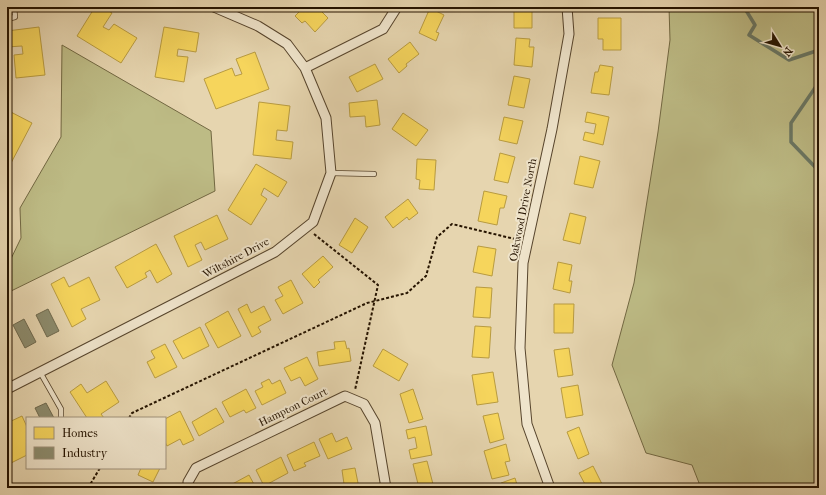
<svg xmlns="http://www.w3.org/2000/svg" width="826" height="495" viewBox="0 0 826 495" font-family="'IM FELL French Canon',serif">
	<rect width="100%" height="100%" fill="#e6d5af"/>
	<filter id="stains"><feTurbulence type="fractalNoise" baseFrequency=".005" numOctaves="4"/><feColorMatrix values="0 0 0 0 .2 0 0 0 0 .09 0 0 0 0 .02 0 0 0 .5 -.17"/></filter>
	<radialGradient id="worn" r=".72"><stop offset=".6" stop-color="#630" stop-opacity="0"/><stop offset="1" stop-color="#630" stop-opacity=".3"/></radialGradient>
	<path fill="#bdbb85" stroke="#726842" d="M669 7H819V488H701L692 465 646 453 612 365 634 283 658 132 670 40Z
		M62 45 211 131 215 191 7 293V267L21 238 20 208 61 137Z"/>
	<path fill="#f6d55c" stroke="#b89b40" d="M95 7H102L112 13 103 27 109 30 114 24 137 38 121 63 77 36Z
		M304 7H317L328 18 315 32 305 21 302 23 295 16Z
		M514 7H532V28H514Z
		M430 8 444 15 436 32 439 33 436 41 419 33Z
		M598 18H621V50H603V39H598Z
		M39 27 45 75 16 78 14 55 23 54 22 46 7 47V31Z
		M164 27 199 33 196 52 178 49 177 56 188 57 184 82 155 77Z
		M516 38 530 39 529 47H534L532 67 514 65Z
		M410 42 419 54 406 64 407 66 399 73 388 59Z
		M255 52 269 89 216 109 204 79 232 68 235 76 242 74 236 59Z
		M375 64 383 79 357 92 349 77Z
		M600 65 613 67 609 95 591 93 595 72H598Z
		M514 76 530 79 524 108 508 105Z
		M377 100 380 125 366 127 365 116 350 117 349 103Z
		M259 102 290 106 287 131 277 130 276 140 293 142 291 159 253 155Z
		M7 110 32 123 10 165 7 163Z
		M587 112 609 117 603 145 583 140 585 132 594 134 596 124 585 122Z
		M403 113 428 130 416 146 392 129Z
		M504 117 523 121 517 144 499 140Z
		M500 153 515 157 508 183 494 180Z
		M580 156 600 161 593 188 574 184Z
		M417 159 436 160 434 190 419 189 420 180 416 179Z
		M256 164 287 182 278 197 264 188 261 195 267 199 251 225 228 210Z
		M484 191 507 196 504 208H500L497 225 478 221Z
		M408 199 418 213 409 220 407 217 393 228 385 217Z
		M570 213 586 217 580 244 563 240Z
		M217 215 228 239 205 250 201 242 195 245 202 260 188 267 174 236Z
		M355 218 368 227 352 253 339 245Z
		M156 244 172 274 157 283 150 270 145 273 147 277 127 288 115 267Z
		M478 246 496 249 492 276 473 272Z
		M323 256 333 267 318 280 320 282 314 288 302 274Z
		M558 262 572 265 569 281H572L570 293 553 289Z
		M64 277 69 287 89 277 100 300 81 309 86 319 72 327 51 284Z
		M291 280 303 303 283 314 275 300 283 296 278 287Z
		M476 287 492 288 490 318 473 317Z
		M247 304 251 313 264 306 271 320 258 327 261 332 252 337 238 309Z
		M554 304H574L573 333H554Z
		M228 311 241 336 218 348 205 324Z
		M475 326 491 327 489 358 472 357Z
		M200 327 209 346 183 359 173 341Z
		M345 341 347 349 349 348 351 361 319 366 317 352 335 349 334 342Z
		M165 344 177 367 155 378 147 362 155 358 151 351Z
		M569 348 573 375 558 377 554 350Z
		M383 349 408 364 399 381 373 366Z
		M307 357 318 379 305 386 300 377 291 381 284 368Z
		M493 372 498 402 477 405 472 375Z
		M269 379 272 384 280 380 286 393 262 405 255 391 263 387 261 383Z
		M106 381 119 402 101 414 104 418H87L70 392 81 384 87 393Z
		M578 385 583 415 566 418 561 388Z
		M246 389 256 408 246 413 244 410 230 417 222 402Z
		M413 389 423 419 409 423 400 394Z
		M216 408 224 422 199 436 192 422Z
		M180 411 194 440 183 445 180 439 167 446 165 442V419Z
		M498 413 504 439 490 443 483 416Z
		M22 416 27 427V455L7 465V423Z
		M426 426 432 455 411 459 409 450 417 448 415 437 408 439 406 430Z
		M579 427 589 454 578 459 567 432Z
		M332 433 336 442 347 437 352 449 328 459 319 439Z
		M314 442 320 456 304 463 306 466 294 471 287 455Z
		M506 444 510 461 505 462 509 475 492 479 484 451Z
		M281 457 288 473 264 486 256 470Z
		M427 461 434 488H419L413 464Z
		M593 466 604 488H587L579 473Z
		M141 468H160L153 482 138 475Z
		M355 468 359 488H342L341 485 344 484 342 470Z
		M249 475 256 488H225Z
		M515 478 518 488H502L501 483Z"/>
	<path fill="#8c8c6e" stroke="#6d684d" d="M48 309 59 331 47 337 36 315Z
		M24 319 36 342 25 348 13 325Z
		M46 403 54 418H40L35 408Z"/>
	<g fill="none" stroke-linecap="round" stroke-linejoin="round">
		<path stroke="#6a7764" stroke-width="3.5" d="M744 7 755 25 749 35 789 60 816 51 819 54
			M819 82 791 123V142L817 169 819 168"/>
		<g stroke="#56442c" stroke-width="6">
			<path id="service" d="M7 19 15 17 14 7
				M331 173 374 174
				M40 372 61 409V418"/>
		</g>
		<g stroke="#56442c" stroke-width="11">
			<path id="minor" d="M305 68 383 29 397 7
				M7 389 275 252 313 222 331 173 326 118 305 68 287 44 258 26 214 7
				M188 488V482L196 468 345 396 364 404 375 423 386 488
				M550 488 527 424 520 348 523 263 552 129 569 34 567 7"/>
		</g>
		<path stroke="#261400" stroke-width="2" stroke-dasharray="3 2" stroke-linecap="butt" d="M314 234 378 285 355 390
			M129 418 132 413 367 303 407 293 426 276 437 237 452 224 519 240
			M88 488 100 468"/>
		<use href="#service" stroke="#efe4cb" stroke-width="4.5"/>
		<use href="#minor" stroke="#efe4cb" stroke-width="9"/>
	</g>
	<g text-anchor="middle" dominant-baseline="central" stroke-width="4" stroke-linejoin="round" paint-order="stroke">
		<g font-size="11" fill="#261400" stroke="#efe4cb">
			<text transform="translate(523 210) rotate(-79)">Oakwood Drive North</text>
			<text transform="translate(236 258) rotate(-28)">Wiltshire Drive</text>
			<text transform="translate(293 407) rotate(-26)">Hampton Court</text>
		</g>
	</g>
	<rect width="826" height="495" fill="none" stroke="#e6d5af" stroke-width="24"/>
	<rect x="8" y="8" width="810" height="479" fill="none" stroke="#261400" stroke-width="2"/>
	<rect x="12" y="12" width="802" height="471" fill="none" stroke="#261400"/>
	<rect x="26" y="417" width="140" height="52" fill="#efe4cb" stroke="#9f917a"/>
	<rect x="34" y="427" width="20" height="12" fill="#f6d55c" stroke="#9f917a"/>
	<text x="62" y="437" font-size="12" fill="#261400">Homes</text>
	<rect x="34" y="447" width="20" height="12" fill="#8c8c6e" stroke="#9f917a"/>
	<text x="62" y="457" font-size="12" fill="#261400">Industry</text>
	<g transform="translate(780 46) rotate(127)" stroke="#efe4cb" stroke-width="3" paint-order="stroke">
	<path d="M0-3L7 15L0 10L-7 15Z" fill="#261400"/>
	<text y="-6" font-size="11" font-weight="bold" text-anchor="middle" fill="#261400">N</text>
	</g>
	<rect width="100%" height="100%" filter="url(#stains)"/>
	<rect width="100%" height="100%" fill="url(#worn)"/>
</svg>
